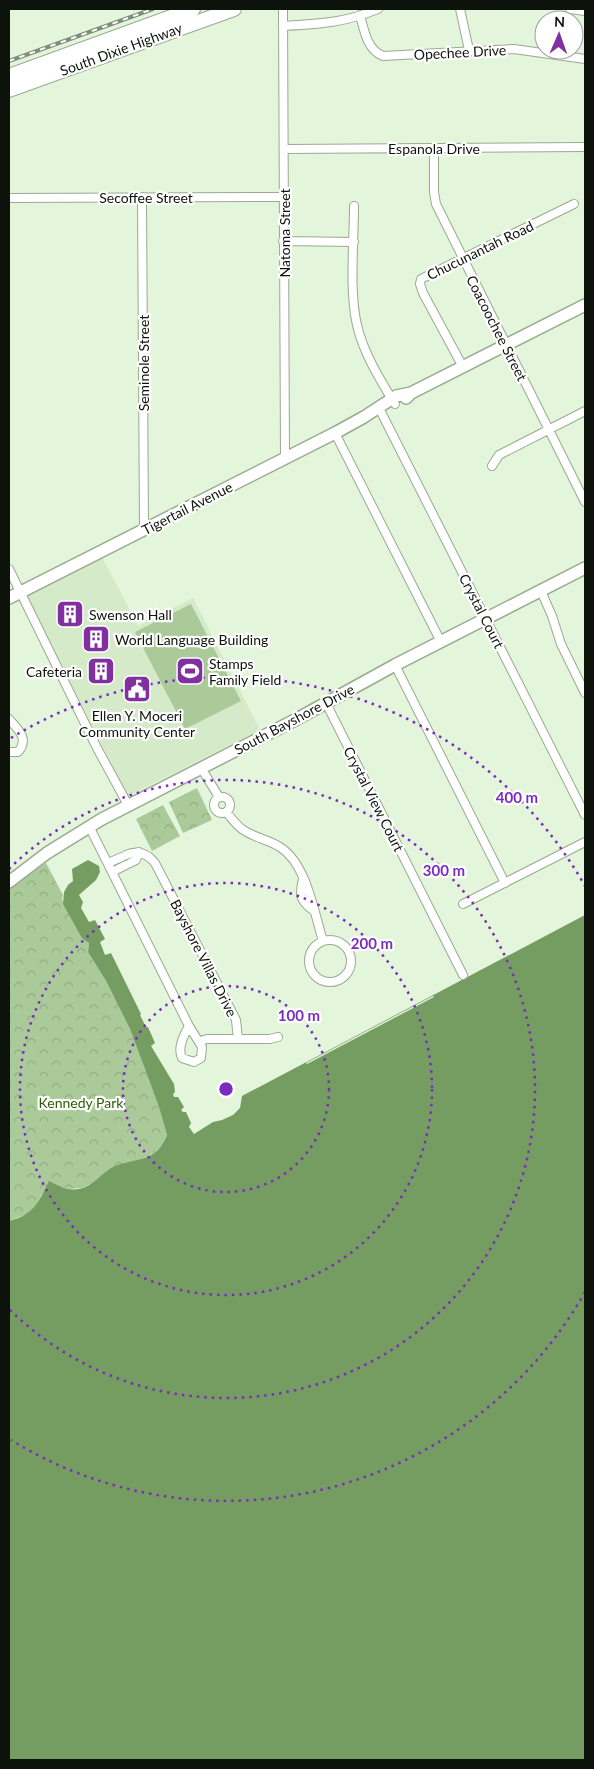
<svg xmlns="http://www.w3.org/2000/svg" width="594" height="1769" viewBox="0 0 594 1769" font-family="Lato,sans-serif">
	<defs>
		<pattern id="park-crowns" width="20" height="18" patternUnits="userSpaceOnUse" patternTransform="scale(1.25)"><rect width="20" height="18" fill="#abca9a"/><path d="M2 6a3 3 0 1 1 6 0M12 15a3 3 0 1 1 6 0" fill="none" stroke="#92ad83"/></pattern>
	</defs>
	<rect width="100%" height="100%" fill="#e3f5da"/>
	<path fill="#d4eac8" d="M102 557 138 626 193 598 260 730 128 796 26 595Z"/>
	<path fill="#abca9a" d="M191 604 241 701 185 729 135 632Z"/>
	<path fill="url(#park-crowns)" d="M197 788 212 820 183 833 169 802Z
		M163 805 180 836 152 851 136 819Z
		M46 863 63 895 62 900 89 943 88 952 106 981 130 1029 159 1107 167 1135 163 1144 154 1153 82 1188 69 1189 60 1187 42 1194 36 1205 27 1214 9 1221V888Z"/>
	<path fill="#769d61" d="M88 860 99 866 100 872 96 880 79 895 83 902 81 908 89 922 95 920 105 939 100 942 105 955 111 953 141 1014 140 1015 146 1027H148L155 1043 151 1046 174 1084 175 1092 173 1094 174 1097H178L184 1107 181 1110 183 1112H186L191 1123 189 1127 194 1134 213 1122 222 1120 233 1115 240 1108 242 1096 585 915V1760H9V1221C33 1215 39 1202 49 1181 59 1186 67 1191 79 1189 94 1186 102 1172 115 1166 128 1161 141 1161 153 1154 159 1150 164 1143 167 1135L159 1107 130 1029 106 981 88 952 89 943 82 938 63 904 64 892 68 885 73 881 72 869Z"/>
	<path fill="#e3f5da" d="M433 996 434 997 307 1064 306 1063Z"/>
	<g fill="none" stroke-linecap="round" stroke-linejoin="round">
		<g stroke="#99aa91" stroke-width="10">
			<path id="street" d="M283 9 285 458
				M460 9 469 50
				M570 9 585 11
				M360 15C364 30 367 50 383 56L514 49 585 59
				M283 26C319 24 344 23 378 9
				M434 148V192L436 204 585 502
				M284 149 585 147
				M142 197 144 530
				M9 198 283 197
				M354 206C354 242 349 291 357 325 363 352 380 380 395 404
				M283 241 354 242
				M463 367 423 293 420 284 421 279 574 204
				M379 408 585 815
				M335 433 441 642
				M492 466 499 455 585 411
				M9 569 97 748 128 805
				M541 591 552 616 561 644 585 693
				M395 665 505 883
				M326 703 463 975
				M9 719C17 729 30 738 18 752H9
				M201 768 219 797
				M214 805a8 8 0 1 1 16 0a8 8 0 1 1-16 0Z
				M226 812C232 818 237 827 245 831 256 838 269 840 280 847 307 864 314 913 323 941
				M89 826 189 1026 202 1047 201 1058 194 1062 182 1058C177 1048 184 1035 189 1026
				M126 855C137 850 147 853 155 863L236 1020 238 1039H207L200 1041
				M108 863 122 857
				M130 863 136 860 139 852
				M112 872 126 865
				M303 879C299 895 300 901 314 911
				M463 904 585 842
				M309 961a21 21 0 1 1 42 0a21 21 0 1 1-42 0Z
				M238 1039H270L278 1037"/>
		</g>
		<g stroke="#99aa91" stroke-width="14">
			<path id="secondary" d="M406 398 411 393 585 305
				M9 598 335 433 364 417 396 396 411 393
				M9 882 47 853 102 819 295 720 395 665 585 568"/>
		</g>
		<g stroke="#99aa91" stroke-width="16">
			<path id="highway" d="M9 76 193 9
				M9 90 234 9"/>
		</g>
		<use href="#street" stroke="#fff" stroke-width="8"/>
		<use href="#secondary" stroke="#fff" stroke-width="11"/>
		<use href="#highway" stroke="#fff" stroke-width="14"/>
		<g stroke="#808d7a" stroke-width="4">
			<path id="rail" d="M9 61 153 9"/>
		</g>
		<use href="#rail" stroke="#fff" stroke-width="2" stroke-dasharray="5.5" stroke-linecap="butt"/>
	</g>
	<g fill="none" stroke="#7b2cbf" stroke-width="2.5" stroke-dasharray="2.5 5">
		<circle cx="226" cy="1089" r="103"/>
		<circle cx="226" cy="1089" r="206"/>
		<path d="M9 869A309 309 0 1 1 9 1309"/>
		<path d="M585 1292A412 412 0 0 1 11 1440M11 738A412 412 0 0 1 585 886"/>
	</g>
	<defs>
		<g id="building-square" transform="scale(1.4375)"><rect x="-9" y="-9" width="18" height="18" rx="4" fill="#81309f" stroke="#fff"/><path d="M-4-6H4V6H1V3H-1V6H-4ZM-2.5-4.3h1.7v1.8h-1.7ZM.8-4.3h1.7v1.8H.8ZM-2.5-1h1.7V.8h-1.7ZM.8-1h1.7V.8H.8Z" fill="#fff"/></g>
		<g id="stadium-square" transform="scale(1.4375)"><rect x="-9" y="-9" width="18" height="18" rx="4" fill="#81309f" stroke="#fff"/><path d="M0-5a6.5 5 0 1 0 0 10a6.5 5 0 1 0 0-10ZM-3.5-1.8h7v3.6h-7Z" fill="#fff"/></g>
		<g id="civic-square" transform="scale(1.4375)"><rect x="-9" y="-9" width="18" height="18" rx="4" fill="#81309f" stroke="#fff"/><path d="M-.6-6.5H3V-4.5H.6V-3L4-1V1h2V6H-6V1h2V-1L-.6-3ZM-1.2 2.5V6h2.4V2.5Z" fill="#fff"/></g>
	</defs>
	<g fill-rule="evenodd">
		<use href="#building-square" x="70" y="614"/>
		<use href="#building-square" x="96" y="639"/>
		<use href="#building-square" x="101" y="671"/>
		<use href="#stadium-square" x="190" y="671"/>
		<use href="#civic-square" x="137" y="689"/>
	</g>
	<g text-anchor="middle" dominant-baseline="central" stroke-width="4.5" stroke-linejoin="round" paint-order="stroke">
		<g font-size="14" fill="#0d130a" stroke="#fff">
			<text transform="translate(121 49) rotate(-20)">South Dixie Highway</text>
			<text transform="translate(460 52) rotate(-3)">Opechee Drive</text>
			<text x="434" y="148">Espanola Drive</text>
			<text x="146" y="197">Secoffee Street</text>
			<text transform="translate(284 233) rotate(-90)">Natoma Street</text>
			<text transform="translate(480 250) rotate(-26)">Chucunantah Road</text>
			<text transform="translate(497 328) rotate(63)">Coacoochee Street</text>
			<text transform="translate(143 363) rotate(-90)">Seminole Street</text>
			<text transform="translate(187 508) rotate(-27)">Tigertail Avenue</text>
			<text transform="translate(482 611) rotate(63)">Crystal Court</text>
			<text transform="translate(294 719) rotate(-28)">South Bayshore Drive</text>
			<text transform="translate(374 799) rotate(63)">Crystal View Court</text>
			<text transform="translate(204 958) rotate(63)">Bayshore Villas Drive</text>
		</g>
		<g font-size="14" fill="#0d130a" stroke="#fff" text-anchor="start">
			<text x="89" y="614">Swenson Hall</text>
			<text x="115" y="639">World Language Building</text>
			<text x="209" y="663">Stamps<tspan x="209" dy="16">Family Field</tspan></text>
			<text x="82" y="671" text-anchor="end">Cafeteria</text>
			<text x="137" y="715" text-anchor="middle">Ellen Y. Moceri<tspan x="137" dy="16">Community Center</tspan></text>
		</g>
		<g font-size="14" fill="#2c5d00" stroke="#fff">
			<text x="81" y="1102">Kennedy Park</text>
		</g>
	</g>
	<circle cx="226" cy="1089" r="8" fill="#7b2cbf" stroke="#fff" stroke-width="2.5"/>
	<g font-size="15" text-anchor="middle" font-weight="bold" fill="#7b2cbf" stroke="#fff" stroke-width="4.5" stroke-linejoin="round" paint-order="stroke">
		<text x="517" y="803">400 m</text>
		<text x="444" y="876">300 m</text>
		<text x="372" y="949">200 m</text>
		<text x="299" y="1021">100 m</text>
	</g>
	<rect width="594" height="1769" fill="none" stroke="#0d130a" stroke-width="20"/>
	<g transform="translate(559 35) rotate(2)"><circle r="24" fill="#ffffff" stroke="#9ea19d"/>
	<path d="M0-4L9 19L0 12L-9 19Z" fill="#81309f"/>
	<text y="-8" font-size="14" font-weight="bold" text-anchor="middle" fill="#0d130a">N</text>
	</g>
</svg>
